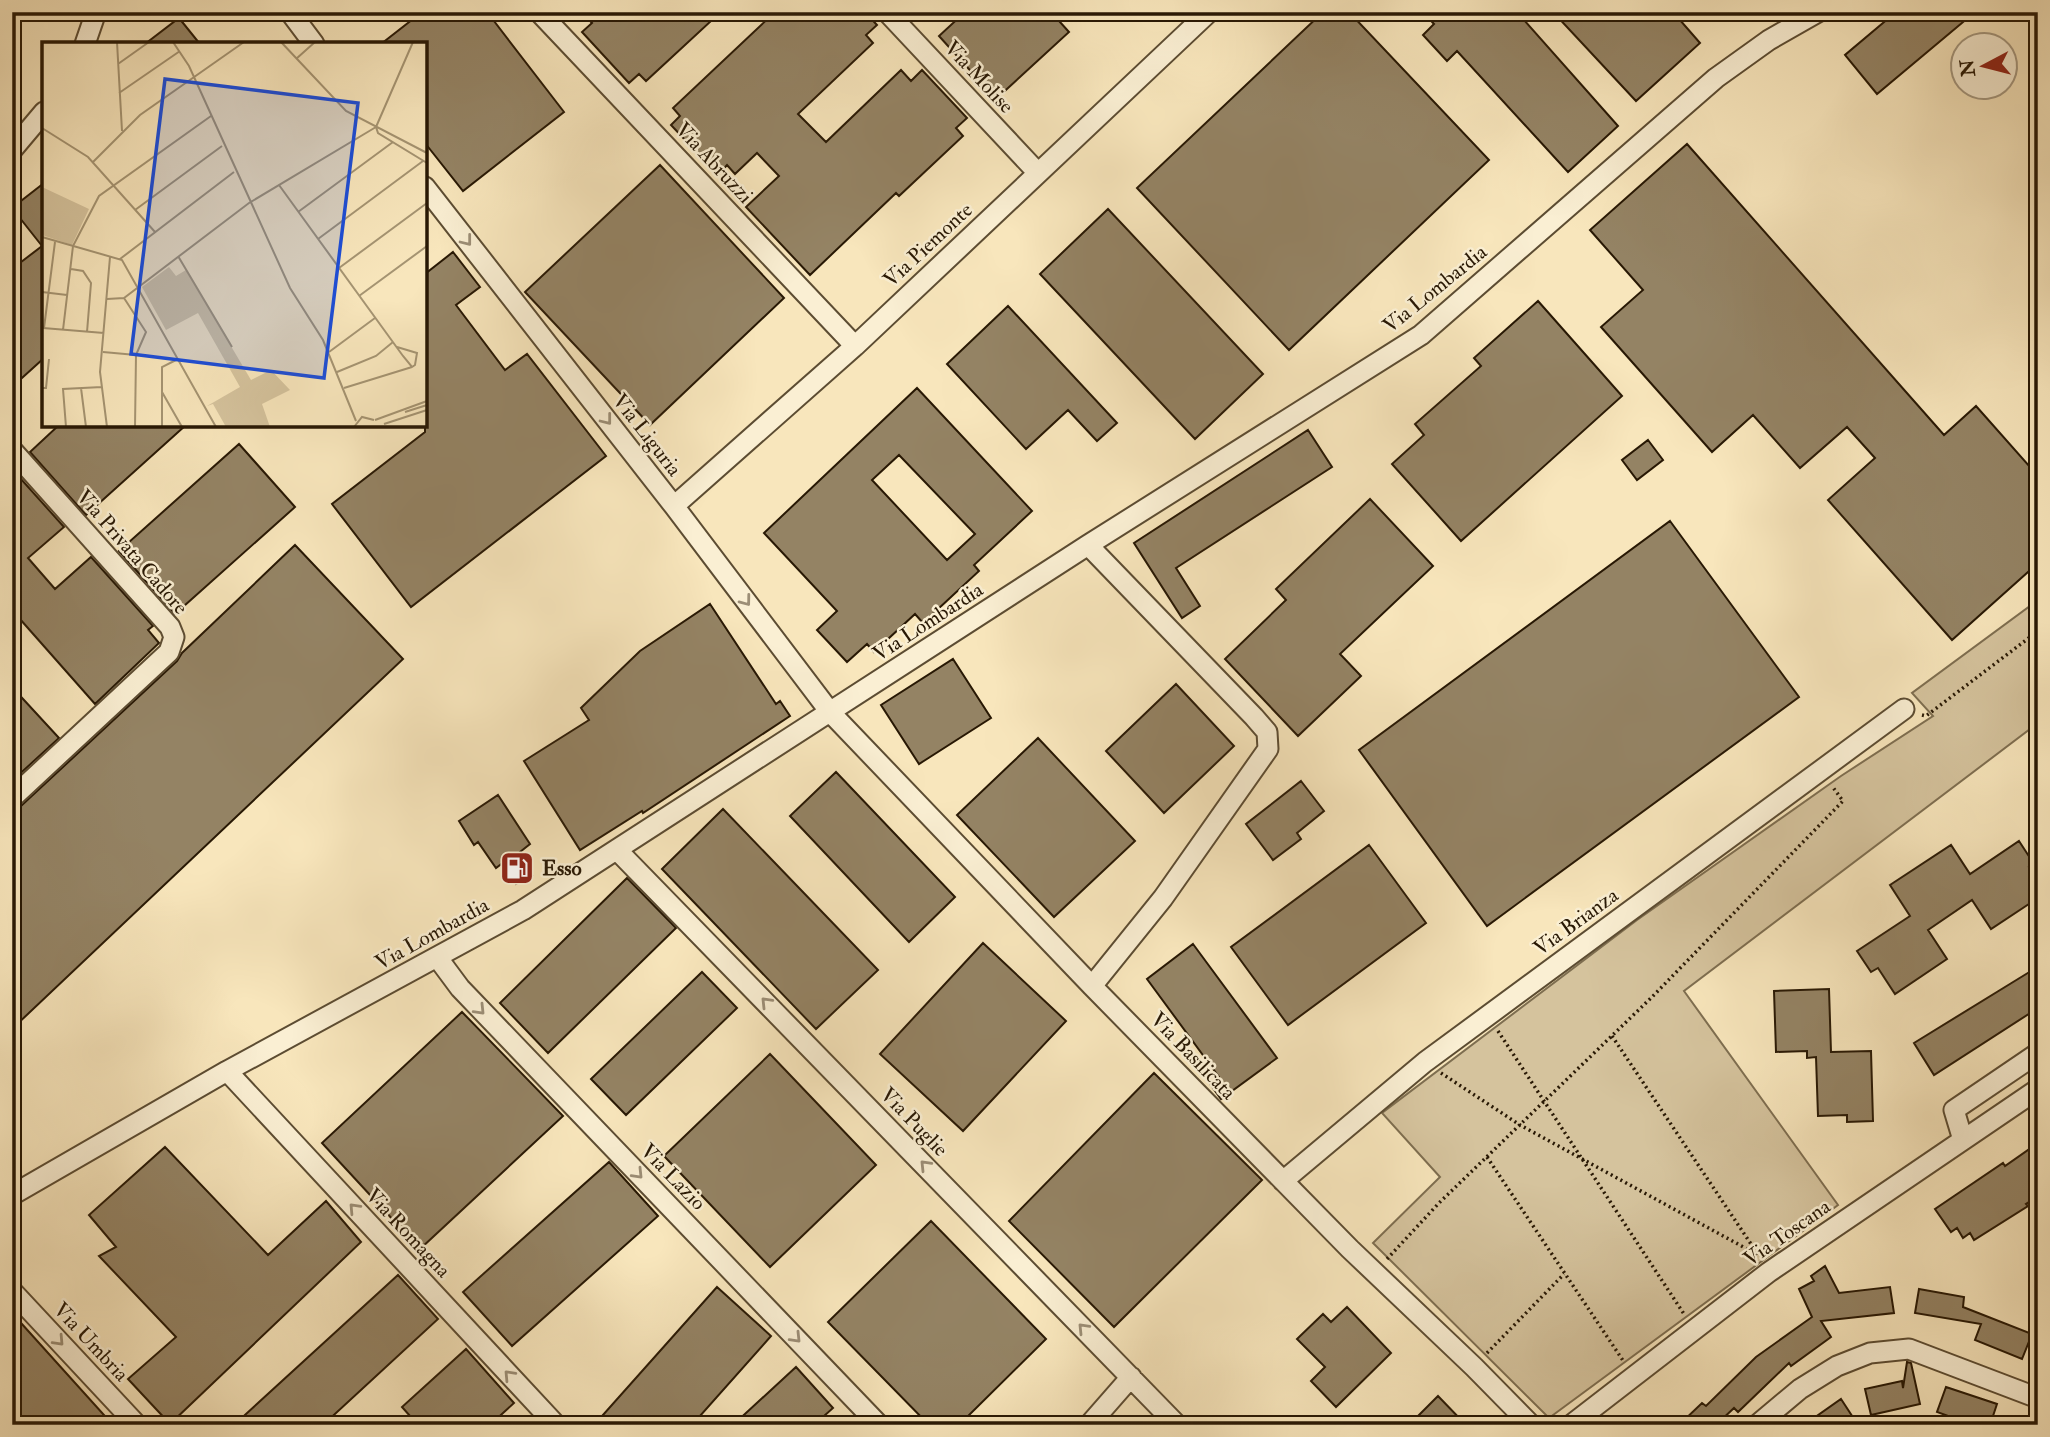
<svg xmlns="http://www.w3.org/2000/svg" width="2050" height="1437" viewBox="0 0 2050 1437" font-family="'IM FELL Double Pica',serif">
	<rect width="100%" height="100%" fill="#f8e6bc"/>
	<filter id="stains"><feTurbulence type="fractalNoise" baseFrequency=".00286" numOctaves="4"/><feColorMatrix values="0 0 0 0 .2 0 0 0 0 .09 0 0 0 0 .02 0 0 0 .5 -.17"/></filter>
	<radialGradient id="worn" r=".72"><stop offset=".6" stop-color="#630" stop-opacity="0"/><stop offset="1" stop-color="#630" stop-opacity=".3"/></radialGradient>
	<path fill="#d5c39d" stroke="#7e6e50" stroke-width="2" d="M2038 600V723L1684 991 1838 1205 1549 1418 1373 1243 1440 1177 1382 1113 1637 920 1841 776 1933 716 1912 693Z"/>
	<path fill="#948364" stroke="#281804" stroke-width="2" fill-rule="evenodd" d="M422 12H487L564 112 463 191 425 143V44H381Z
		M582 12H703L711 21 646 81 639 74 629 83 582 32 592 23Z
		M775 12H865L877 25 866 35 873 43 798 114 826 142 901 70 911 81 922 70 967 118 956 128 963 136 899 196 896 193 810 275 746 207 779 176 757 153 735 174 727 165 718 175 671 125 680 116 673 108Z
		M965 12H1051L1069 32 996 99 939 36Z
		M1323 12H1349L1489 160 1289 350 1137 188Z
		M1423 12H1517L1618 126 1568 172 1457 51 1447 61 1423 35 1434 24Z
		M1553 12H1673L1700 43 1636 101Z
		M1896 12H1975L1877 94 1845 55Z
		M179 18 200 44H145Z
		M1687 144 1944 435 1976 406 2038 476V563L1952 640 1828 500 1875 458 1847 427 1800 468 1753 415 1712 452 1601 327 1643 290 1590 230Z
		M660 165 784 298 650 425 525 292Z
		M44 183V358L12 387V269L42 246 12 208Z
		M1108 209 1263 374 1195 439 1040 274Z
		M453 252 480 287 456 305 505 370 527 354 606 456 411 607 332 504 425 432V274Z
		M1538 301 1622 396 1461 541 1392 464 1424 435 1415 424 1481 366 1474 358Z
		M1008 306 1117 423 1097 441 1068 410 1026 449 947 364Z
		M917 388 1032 511 974 565 979 571 923 623 915 614 874 652 867 644 847 662 817 630 837 611 764 533ZM899 455 975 534 947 560 872 480Z
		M59 425H186L86 515 30 452Z
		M1308 430 1332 467 1176 568 1200 606 1182 618 1134 543Z
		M1648 440 1663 460 1637 480 1622 460Z
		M239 444 295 507 175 614 119 551Z
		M12 469 64 527 28 558 55 589 91 557 153 626 148 630 159 643 95 704 12 610Z
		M1370 499 1433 566 1340 654 1361 676 1298 736 1225 659 1286 600 1276 589Z
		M1670 521 1799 697 1487 926 1359 750Z
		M295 545 403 659 12 1029V810L20 807 177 661 182 653Z
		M710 604 776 704 780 701 790 716 643 813 642 811 580 850 524 761 589 720 581 708 640 651Z
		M953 659 991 718 919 764 881 705Z
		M1176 684 1234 746 1164 813 1106 751Z
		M12 687 59 738 12 781Z
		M1038 738 1135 841 1054 917 957 815Z
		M836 772 955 897 909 942 790 816Z
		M1301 781 1324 811 1297 833 1301 839 1273 860 1246 824Z
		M498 795 530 844 520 852 532 875 516 884 504 862 496 868 478 842 474 845 459 821Z
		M723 809 878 970 816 1029 662 869Z
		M2019 841 2034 864 2029 867 2038 881V898L1991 929 1972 900 1928 930 1947 959 1895 994 1878 968 1871 972 1857 951 1910 916 1890 885 1951 845 1970 874Z
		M1369 845 1426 923 1288 1025 1231 947Z
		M627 878 676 928 548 1053 500 1003Z
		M983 943 1066 1021 963 1131 880 1054Z
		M1193 944 1277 1058 1221 1099 1210 1084 1219 1077 1147 979Z
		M2031 971 2038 982V1008L1934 1075 1914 1043Z
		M702 972 737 1008 626 1115 591 1079Z
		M1829 989 1831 1052 1871 1051 1873 1121 1847 1122V1115L1818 1116 1816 1057 1807 1058V1051L1776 1052 1774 991Z
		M462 1012 563 1116 420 1249 322 1143Z
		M770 1054 876 1165 770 1267 664 1156Z
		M1154 1073 1262 1180 1114 1327 1009 1221Z
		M2038 1143V1189L2032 1194 2035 1198 2026 1204 2028 1206 1974 1240 1970 1233 1963 1238 1957 1228 1951 1232 1935 1209 2003 1163 2005 1166Z
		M165 1147 268 1255 326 1201 361 1242 170 1424 128 1379 176 1337 99 1256 116 1247 89 1215Z
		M609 1162 658 1216 512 1346 463 1292Z
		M931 1221 1046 1339 959 1425H929L828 1322Z
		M1825 1266 1839 1293 1890 1287 1894 1313 1821 1321 1831 1337 1791 1366 1789 1363 1738 1412 1734 1408 1716 1425H1679L1702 1403 1706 1406 1756 1357 1812 1317 1799 1289 1814 1281 1811 1276Z
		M398 1275 438 1319 323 1425H234Z
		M717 1287 771 1336 692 1425H594Z
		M1919 1289 1964 1297 1963 1307 2032 1334 2022 1359 1975 1340 1981 1324 1915 1313Z
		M1347 1307 1391 1353 1336 1407 1311 1381 1325 1367 1297 1339 1323 1314 1331 1322Z
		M12 1313 113 1425H12Z
		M466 1349 514 1403 490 1425H418L402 1407Z
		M1907 1362 1911 1363 1920 1404 1871 1415 1865 1389 1902 1381 1903 1388Z
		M796 1367 833 1408 814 1425H733Z
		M1946 1387 1997 1404 1990 1425H1973L1937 1412Z
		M1438 1396 1466 1425H1409Z
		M1841 1399 1858 1425H1804Z"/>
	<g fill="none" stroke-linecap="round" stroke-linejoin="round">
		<g stroke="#5c4c32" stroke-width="23">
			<path id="minor" d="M290 12 314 44
				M539 12 855 346
				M887 12 1038 173
				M85 44 96 12
				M12 150 44 112
				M425 187 674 506 830 712 1092 986 1350 1249 1474 1367 1531 1425
				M12 450 170 627 174 637 169 652 12 798
				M674 506 855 346 1209 12
				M1088 545 1254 717 1267 732 1268 749 1163 898 1092 986
				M617 850 1177 1425
				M437 957 460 988 879 1425
				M227 1071 556 1425
				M1963 1140 1954 1110 2038 1053
				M1283 1181 1425 1062 1904 709
				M12 1195 227 1071 523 910 1088 545 1421 335 1716 78 1769 40 1818 12
				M12 1291 137 1425
				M1089 1425 1131 1377
				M1571 1425 1769 1272 2038 1089
				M1757 1425 1800 1389 1837 1366 1870 1353 1909 1349 2038 1398"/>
		</g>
		<path stroke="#281804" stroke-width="3.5" stroke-dasharray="2 3.5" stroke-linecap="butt" d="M1922 715 1926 716 2038 631
			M1498 1031 1684 1314
			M1612 1036 1757 1253
			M1441 1073 1520 1125 1758 1255
			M1487 1157 1624 1362
			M1387 1259 1439 1203 1652 997 1843 801 1832 786
			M1487 1353 1564 1274"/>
		<use href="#minor" stroke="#faefd3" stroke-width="19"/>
	</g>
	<defs><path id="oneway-chevron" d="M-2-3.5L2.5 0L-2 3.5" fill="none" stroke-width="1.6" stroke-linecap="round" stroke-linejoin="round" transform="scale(1.75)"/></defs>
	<g stroke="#9c8e76">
		<use href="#oneway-chevron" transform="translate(467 241) rotate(52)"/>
		<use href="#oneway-chevron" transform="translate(607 420) rotate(52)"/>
		<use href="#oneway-chevron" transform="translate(746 601) rotate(53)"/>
		<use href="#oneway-chevron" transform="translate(766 1002) rotate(-134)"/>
		<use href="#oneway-chevron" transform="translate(480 1010) rotate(46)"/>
		<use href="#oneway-chevron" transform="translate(925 1165) rotate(-134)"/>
		<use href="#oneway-chevron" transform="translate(638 1174) rotate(46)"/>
		<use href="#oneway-chevron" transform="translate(354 1208) rotate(-133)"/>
		<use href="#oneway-chevron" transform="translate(1083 1328) rotate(-134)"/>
		<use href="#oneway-chevron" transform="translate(796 1338) rotate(46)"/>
		<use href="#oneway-chevron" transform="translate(59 1341) rotate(47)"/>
		<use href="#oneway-chevron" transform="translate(509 1375) rotate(-133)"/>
	</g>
	<defs>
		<g id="fuel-square" transform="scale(1.75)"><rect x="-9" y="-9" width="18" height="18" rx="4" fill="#8f2418" stroke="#faefd3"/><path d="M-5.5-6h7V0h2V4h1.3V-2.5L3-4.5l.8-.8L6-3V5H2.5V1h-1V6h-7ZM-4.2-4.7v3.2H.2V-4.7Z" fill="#fff"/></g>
	</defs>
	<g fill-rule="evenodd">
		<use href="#fuel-square" x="517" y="868"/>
	</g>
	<g text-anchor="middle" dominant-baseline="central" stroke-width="5" stroke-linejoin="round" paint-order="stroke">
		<g font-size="21" fill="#281804" stroke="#faefd3">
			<text transform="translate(979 77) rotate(47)">Via Molise</text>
			<text transform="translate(714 163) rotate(47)">Via Abruzzi</text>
			<text transform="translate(928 245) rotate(-43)">Via Piemonte</text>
			<text transform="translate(1435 289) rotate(-39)">Via Lombardia</text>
			<text transform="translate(647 435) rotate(52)">Via Liguria</text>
			<text transform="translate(132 552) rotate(49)">Via Privata Cadore</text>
			<text transform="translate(928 622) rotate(-33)">Via Lombardia</text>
			<text transform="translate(1576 922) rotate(-36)">Via Brianza</text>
			<text transform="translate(432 934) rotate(-29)">Via Lombardia</text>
			<text transform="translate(1193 1056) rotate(46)">Via Basilicata</text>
			<text transform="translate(914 1122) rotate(46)">Via Puglie</text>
			<text transform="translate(673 1177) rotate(46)">Via Lazio</text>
			<text transform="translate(408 1233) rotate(47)">Via Romagna</text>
			<text transform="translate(1787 1233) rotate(-35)">Via Toscana</text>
			<text transform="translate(91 1342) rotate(47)">Via Umbria</text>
		</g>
		<g font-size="21" font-weight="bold" fill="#281804" stroke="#faefd3" text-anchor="start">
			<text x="542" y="868">Esso</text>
		</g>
	</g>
	<g transform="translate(42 42)">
		<rect width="385" height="385" fill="#f8e6bc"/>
		<path d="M0 145 47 167 30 203 0 193ZM127 225 134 234 144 228 209 338 229 328 248 348 220 362 228 385H184L171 362 165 364 198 345 156 271 124 288 100 245Z" fill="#d5c39d"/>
		<path fill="none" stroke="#a59472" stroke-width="2" d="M75 0 80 89M131 0 147 24 248 246 281 298 314 379M239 0 304 69 385 111M254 17 273 0M76 22 107 0M77 51 138 9M334 85 371 0M334 85 336 91 385 121M0 86 46 115 113 190M51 120 98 73 202 0M237 143 361 314 370 325 373 323 375 311 355 305M93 168 180 104M256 170 351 100M0 195 80 218 174 385M276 197 381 119M136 214 190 305M78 217 192 130M297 226 385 161M29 227 41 229 49 241 45 290M0 250 25 253M317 254 385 204M82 256 104 290 94 313 93 385M65 257 82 256 207 161 334 85M1 286 62 291M2 286 13 200M21 288 31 204 57 154 169 74M61 310 94 313M287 310 333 276M295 330 334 314 351 300M0 346H4L7 317M39 346 44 385M302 346 370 325M120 350 140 385M363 370 385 363M333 378 385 359M342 382 385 368M24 385 21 347 60 345M65 385 58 330 68 215M120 385V325L136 317M312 385 320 375 332 378"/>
		<path fill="#1d4ed8" fill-opacity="0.15" stroke="#1d4ed8" stroke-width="3.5" d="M123 37 316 61 282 336 89 312Z"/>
		<rect width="385" height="385" fill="none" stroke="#281804" stroke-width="3.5"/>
	</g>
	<rect width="2050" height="1437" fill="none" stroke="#f8e6bc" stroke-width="42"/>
	<rect x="14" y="14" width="2022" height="1409" fill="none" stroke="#281804" stroke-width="3.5"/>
	<rect x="21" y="21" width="2008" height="1395" fill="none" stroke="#281804" stroke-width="2"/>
	<g transform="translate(1984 66) rotate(263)"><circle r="33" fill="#faefd3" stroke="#a69980" stroke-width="2"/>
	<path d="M0-5L12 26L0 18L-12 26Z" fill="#8f2418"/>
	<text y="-10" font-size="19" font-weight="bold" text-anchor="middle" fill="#281804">N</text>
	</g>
	<rect width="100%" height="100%" filter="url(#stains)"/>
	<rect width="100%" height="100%" fill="url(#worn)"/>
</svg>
